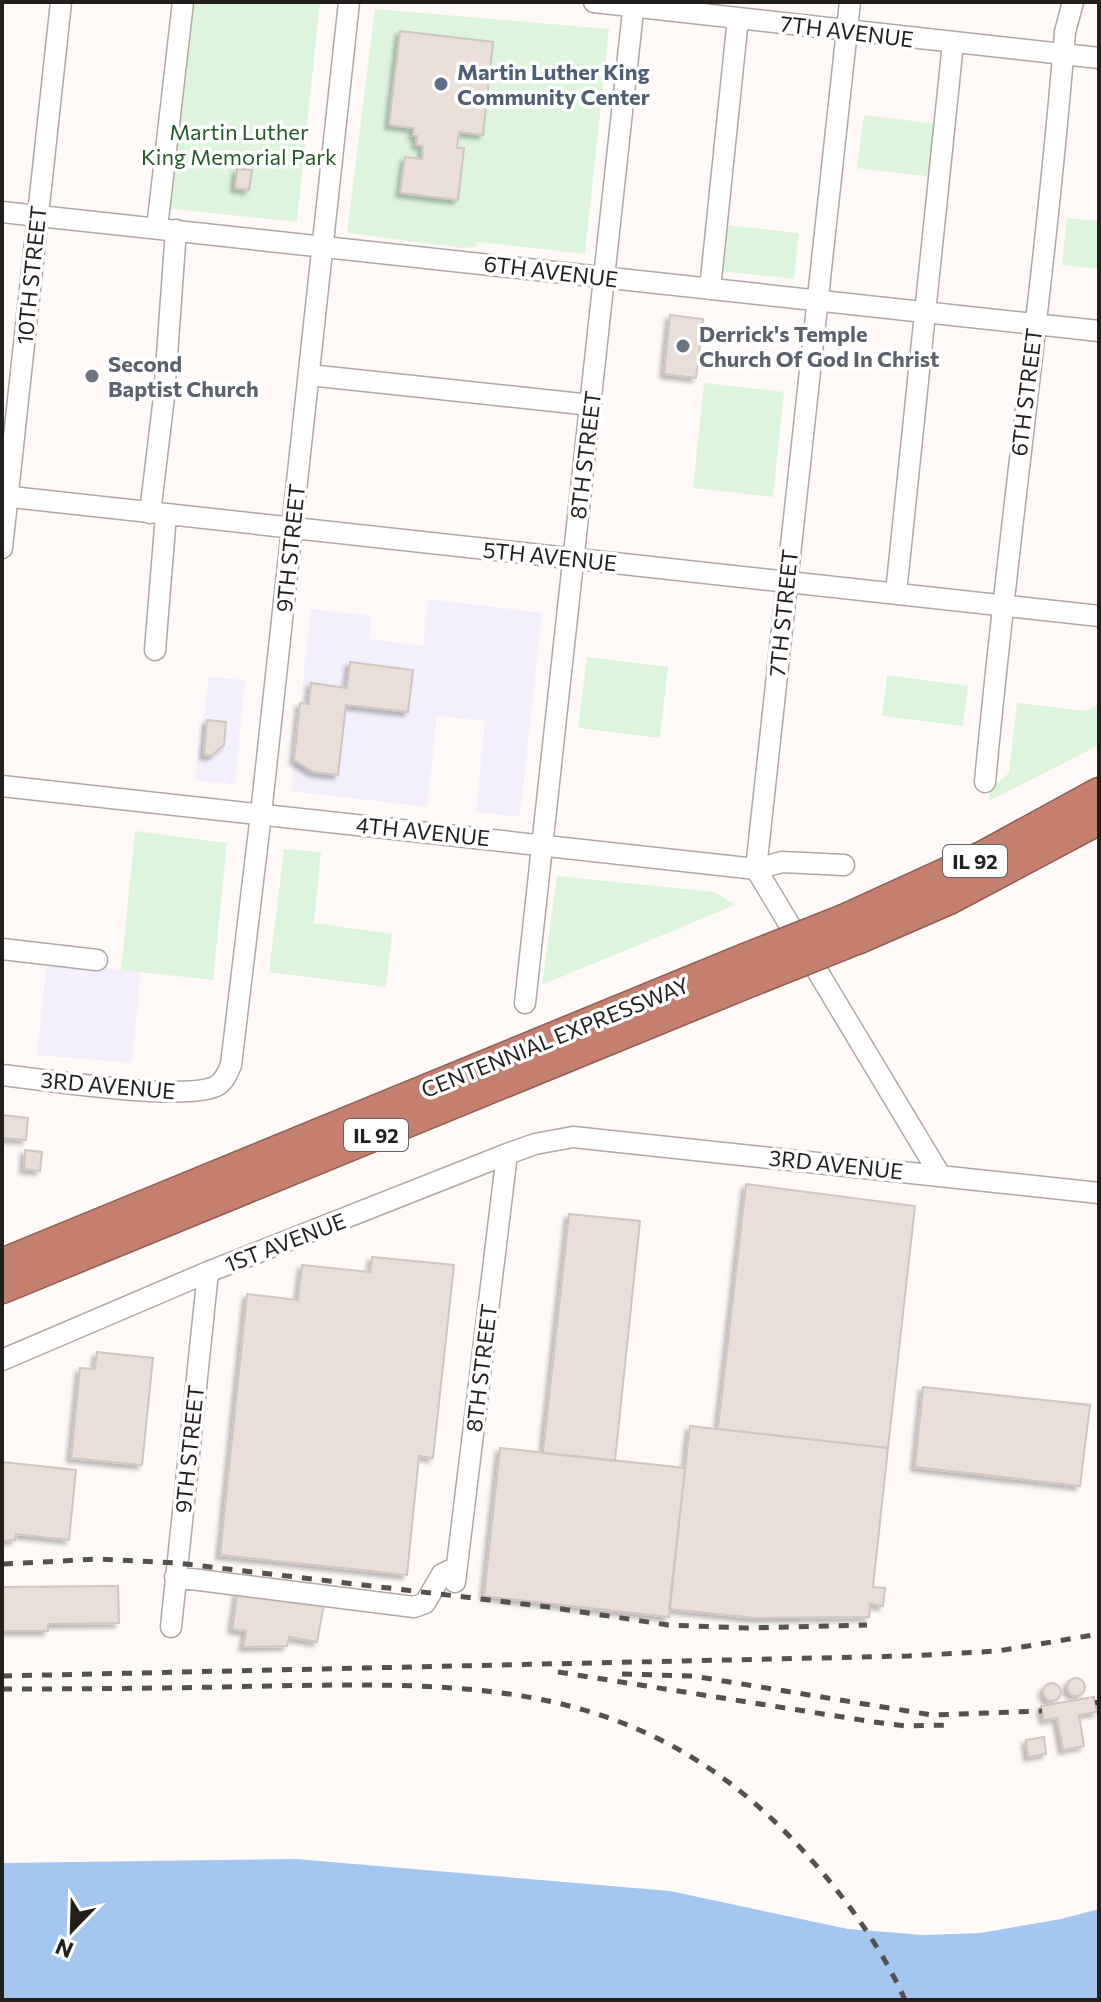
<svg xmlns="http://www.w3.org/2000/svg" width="1101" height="2002" viewBox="0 0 1101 2002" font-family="Commissioner,sans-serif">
	<defs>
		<filter id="shadow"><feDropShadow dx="-4" dy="4" stdDeviation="2" flood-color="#0004"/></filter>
	</defs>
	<rect width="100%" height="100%" fill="#fffaf8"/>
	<path fill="#f4effc" d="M428 599 542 613 520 817 476 812 485 721 437 716 427 807 291 791 311 609 371 616 369 639 423 646Z
		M209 677 245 680 235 785 195 780Z
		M47 960 141 972 132 1063 37 1055Z"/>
	<path fill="#dcf5dc" d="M189 2H320L297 222 165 208Z
		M375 9 609 29 585 254 478 242 475 247 462 248 347 233Z
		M864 115 938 124 932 177 857 168Z
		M1067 218 1099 221V269L1062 265Z
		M725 225 799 233 794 279 720 271Z
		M704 383 784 392 773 497 693 488Z
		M587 657 668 667 660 738 578 728Z
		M887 675 968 686 963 726 882 716Z
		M1017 703 1085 711 1099 704V745L989 801V790L1009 773Z
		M135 831 227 843 213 980 121 970Z
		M284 849 321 852 314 923 392 934 386 987 269 972Z
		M557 876 715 892 735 905 542 985Z"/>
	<path fill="#a5c7ef" d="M296 1859 670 1891 848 1929 924 1935 980 1933 1061 1919 1099 1909V2000H2V1863Z"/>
	<path fill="#eaded9" stroke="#d0c5bf" stroke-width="2" filter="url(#shadow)" d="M400 31 493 42 483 135 459 132 457 148H464L458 200 400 193 405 157 422 159 423 146 416 145 417 136H413L414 128 389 125Z
		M237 169 252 170 249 190 235 188Z
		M670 315 703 319 696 378 664 374Z
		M350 662 413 670 408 712 346 705 338 775 313 772 294 760 300 703 309 704 311 683 347 688Z
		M207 720 226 722 224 745 211 756 204 755Z
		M2 1115 28 1118 26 1140 2 1138Z
		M25 1150 42 1152 40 1171 24 1169Z
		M746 1184 915 1206 888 1448 718 1429Z
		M569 1214 640 1221 615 1461 543 1453Z
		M372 1257 454 1265 433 1458 419 1456 407 1575 220 1555 247 1294 298 1300 302 1265 370 1272Z
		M97 1352 153 1358 142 1465 71 1458 80 1368 95 1369Z
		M923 1387 1090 1405 1080 1486 915 1467Z
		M690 1426 888 1448 873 1587 885 1588 883 1606 870 1604 869 1617 756 1618 669 1609Z
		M500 1448 685 1468 669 1617 484 1596Z
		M2 1462 76 1470 69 1540 16 1534 15 1540 2 1541Z
		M118 1586 119 1623 48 1624V1631H2V1587Z
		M238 1590 324 1604 317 1642 289 1637 287 1646 243 1647 246 1631 232 1629Z
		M1067 1687a9 9 0 1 1 18 0a9 9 0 1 1-18 0Z
		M1043 1692a9 9 0 1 1 18 0a9 9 0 1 1-18 0Z
		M1094 1697 1097 1712 1079 1715 1084 1746 1063 1750 1057 1718 1044 1720 1041 1706Z
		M1044 1737 1046 1754 1028 1757 1026 1740Z"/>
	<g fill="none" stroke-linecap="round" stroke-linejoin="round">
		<g stroke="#b2a7a2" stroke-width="23">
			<path id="minor" d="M594 2 1099 58
				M850 2 756 869 940 1175
				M2 212 1099 331
				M157 228 183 2
				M710 289 738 18
				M309 375 591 405
				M2 496 1099 616
				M150 513 164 397 176 230
				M2 548 61 2
				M896 593 953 43
				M155 650 166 515
				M985 782C1008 532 1045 282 1065 32L1073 2
				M2 786 756 869 782 862 844 865
				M2 949 97 960
				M525 1003 634 2
				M2 1075C40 1079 191 1103 218 1085 225 1080 228 1072 231 1065L261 814 349 2
				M2 1360 208 1272 507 1154 535 1144 573 1137 1099 1193
				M175 1577 414 1607 425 1603 442 1574 457 1567
				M455 1582 507 1154
				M171 1627 208 1272"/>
		</g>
		<g stroke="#8c5d52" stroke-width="33">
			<path id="highway" d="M846 919 984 856 1099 793
				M859 938 951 898 1099 819
				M2 1264 745 959
				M2 1288 751 981"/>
		</g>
		<use href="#minor" stroke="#fff" stroke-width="20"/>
		<use href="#highway" stroke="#c57f6f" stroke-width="30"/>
		<path stroke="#55514f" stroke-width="5" stroke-dasharray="10 10" stroke-linecap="butt" d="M3 1564 99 1559 177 1563 549 1607 668 1625 747 1628 867 1625
			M558 1672 874 1722 906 1726 950 1725
			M622 1674 693 1676 932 1715 1042 1711
			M2 1676 908 1656 998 1651 1099 1634
			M2 1689C91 1689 180 1688 269 1686 485 1682 651 1681 807 1855 845 1897 882 1948 905 2000
			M1095 1703 1099 1702"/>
		<g stroke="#8c5d52" stroke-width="33" stroke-linecap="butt">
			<path id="highway-bridge" d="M745 959 846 919
				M751 981 859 938"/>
		</g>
		<use href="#highway-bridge" stroke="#c57f6f" stroke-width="30"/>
	</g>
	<circle fill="#5c6f8a" stroke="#fff" stroke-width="3" cx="441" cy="84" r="8"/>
	<g fill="#6b7280" stroke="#fff" stroke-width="3">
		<circle cx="683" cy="346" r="8"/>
		<circle cx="92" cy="376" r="8"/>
	</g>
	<g text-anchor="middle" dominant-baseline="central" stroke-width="7" stroke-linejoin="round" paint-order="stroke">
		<g fill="#fff" stroke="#656261" stroke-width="2">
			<rect x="943" y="845" width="64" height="32" rx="6"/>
			<rect x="344" y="1119" width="64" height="32" rx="6"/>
		</g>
		<g font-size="20" font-weight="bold" fill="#231f1d">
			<text x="975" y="861">IL 92</text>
			<text x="376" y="1135">IL 92</text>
		</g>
		<g font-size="22" fill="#231f1d" stroke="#fff">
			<text transform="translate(847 31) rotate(7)">7TH AVENUE</text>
			<text transform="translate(551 271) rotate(7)">6TH AVENUE</text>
			<text transform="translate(31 275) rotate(-84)">10TH STREET</text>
			<text transform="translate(1026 392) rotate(-83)">6TH STREET</text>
			<text transform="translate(585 455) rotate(-83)">8TH STREET</text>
			<text transform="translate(290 548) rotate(-84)">9TH STREET</text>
			<text transform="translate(550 556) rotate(6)">5TH AVENUE</text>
			<text transform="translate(783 613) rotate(-84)">7TH STREET</text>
			<text transform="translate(423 831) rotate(6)">4TH AVENUE</text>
			<text transform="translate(555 1037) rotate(-22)">CENTENNIAL EXPRESSWAY</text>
			<text transform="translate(108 1085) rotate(5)">3RD AVENUE</text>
			<text transform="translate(836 1164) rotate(6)">3RD AVENUE</text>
			<text transform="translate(285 1242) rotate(-21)">1ST AVENUE</text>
			<text transform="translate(481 1368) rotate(-83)">8TH STREET</text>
			<text transform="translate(189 1449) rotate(-84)">9TH STREET</text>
		</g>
		<g font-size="22" font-weight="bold" fill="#4e5e75" stroke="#fff" text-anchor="start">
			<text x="457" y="71">Martin Luther King<tspan x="457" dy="25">Community Center</tspan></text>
		</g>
		<g font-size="22" fill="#245a29" stroke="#fff">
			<text x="239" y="131">Martin Luther<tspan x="239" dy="25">King Memorial Park</tspan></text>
		</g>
		<g font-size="22" font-weight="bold" fill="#5b616d" stroke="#fff" text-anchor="start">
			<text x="699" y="333">Derrick's Temple<tspan x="699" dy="25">Church Of God In Christ</tspan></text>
			<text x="108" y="363">Second<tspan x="108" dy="25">Baptist Church</tspan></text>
		</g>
	</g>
	<rect width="1101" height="2002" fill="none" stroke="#231f1d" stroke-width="8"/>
	<g transform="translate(72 1930) rotate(203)" stroke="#ffffff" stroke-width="6" paint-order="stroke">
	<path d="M0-6L14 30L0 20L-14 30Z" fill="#231f1d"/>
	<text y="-12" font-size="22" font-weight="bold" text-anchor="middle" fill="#231f1d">N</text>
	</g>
</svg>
